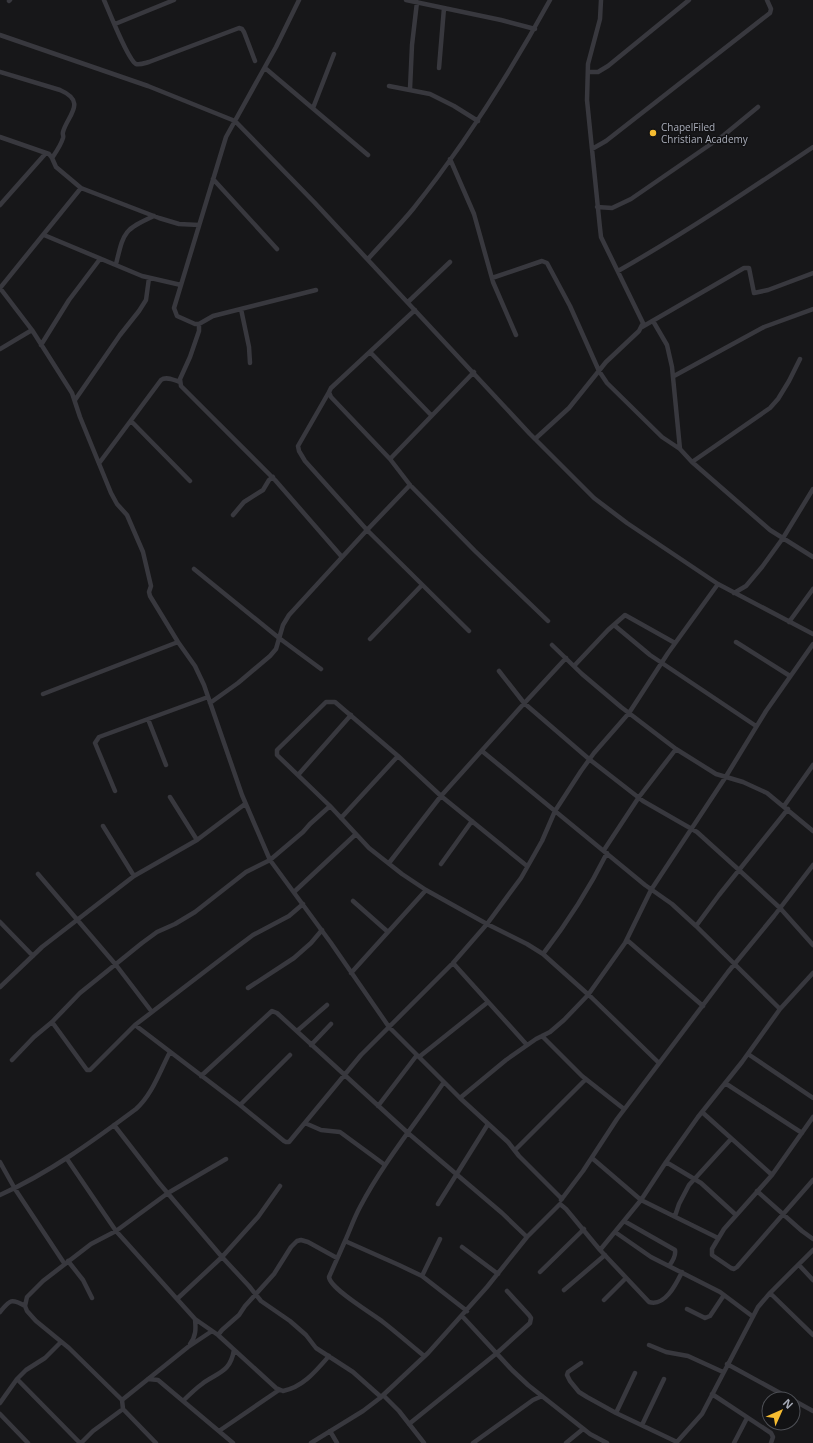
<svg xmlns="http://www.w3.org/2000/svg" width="813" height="1443" viewBox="0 0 813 1443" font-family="'Open Sans',sans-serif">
	<rect width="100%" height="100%" fill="#171719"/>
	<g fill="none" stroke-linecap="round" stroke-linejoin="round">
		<path stroke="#38383e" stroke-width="4.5" d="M104 0C109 11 128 60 136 64 140 65 145 63 149 62L239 28 242 29 244 32 255 61
			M299 0 276 47 226 137 174 308 177 316 195 324H199L213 316 316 290
			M406 0 501 20 535 29
			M9 1 10 0
			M115 24 174 0
			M0 35 148 86 235 121 314 202 530 434 594 498 627 523 718 584 813 634
			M265 68 368 155
			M439 68 444 8
			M0 72 60 90C88 102 67 116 63 132 62 137 64 133 63 138 61 145 56 152 52 158
			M588 72H598L608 66 689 0
			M389 86 430 94 454 106 478 121
			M410 89 412 45 417 2
			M313 108 334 54
			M0 137 49 154 52 158 56 167 81 188 159 218 179 224 199 225
			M592 149 606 141 770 13 771 9 767 0
			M450 159 474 214 493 282 516 335
			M213 179 277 249
			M0 205 46 153
			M597 207 612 208 631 199 724 135 758 107
			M44 235 142 276 181 285
			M368 259C383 242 399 226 413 209 465 144 510 73 550 0
			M116 264C124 232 123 230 154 216
			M618 271C685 233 749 190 813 147
			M492 278 542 261 547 263 570 306 599 371 607 383 662 437 680 449 692 462 770 530 813 557
			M0 288 32 330 72 393 80 417 111 493 117 504 127 515 143 552 151 586 149 592 150 596 178 642 195 666 204 685 242 795 270 860 331 943 389 1027 460 1098 508 1142 519 1156 562 1199
			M0 288 81 188
			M408 302 450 262
			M241 309 249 347 250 363
			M653 321 667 345 672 367 680 449
			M199 324V331L190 357 180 379 181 386 275 480 342 557
			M642 327 744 268H749L754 293 768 290 813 273
			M41 345 69 300 100 259
			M0 349 32 330
			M370 352 431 415
			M474 372 390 459 410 485 475 551 548 621
			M674 376 764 327 813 309
			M329 392 298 446 299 451 305 461 367 530 469 631
			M75 400 120 335 139 311 146 300 149 278
			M131 421 190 481
			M535 439 569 408 606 362 639 331 643 323 601 237 600 228 587 100 588 64 600 19 601 0
			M390 459 331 397 329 392 331 388 415 310
			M100 462 161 380C166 376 174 380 180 382
			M692 462 770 408 778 399 789 381 800 359
			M233 515 244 502 263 490 269 480 273 477
			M194 569 279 638 321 669
			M734 593 746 586 762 567 783 538 813 489
			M789 622 813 589
			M614 625 650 655 756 726
			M370 639 422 585
			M736 642 790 676
			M552 645 582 674 621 707 676 749 716 774 743 782 767 793 813 831
			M574 666 608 630 625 615 675 643
			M499 671 524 703 589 759 643 801 697 832 739 870 780 908 813 945
			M43 694 178 642
			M210 703 238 683 270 656 276 649 283 625 289 615 367 530 410 485
			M148 719 166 765
			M482 751 645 885 672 904 696 926 780 1009
			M298 775 351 715
			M115 791 95 743 99 737 208 697
			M170 797 197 840
			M784 806 813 765
			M341 818 398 756
			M103 826 134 876
			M604 850 639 797 676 749
			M389 863 441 796 519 709 566 658
			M441 864 472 821
			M527 866 441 796 398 756 335 702H326L277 750V755L330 806 369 848 402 874 426 890 487 924 527 944 543 954 591 997 659 1063
			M38 874 116 965 152 1012
			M294 892 356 834
			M353 901 388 932
			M0 922 33 956
			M696 926 719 895 788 809
			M627 940 703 1006
			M543 954C567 923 589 889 607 853
			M453 963 527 1045
			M351 973 426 890
			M0 987 42 947 134 876 197 840 245 804
			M248 988 294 958 311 943 322 930
			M52 1022 87 1070H90L135 1025 152 1012 229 953 253 935 289 916 303 904
			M135 1025 240 1105 284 1141 286 1142H289L361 1055 453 963 487 924 521 878 542 841 555 811 581 771 594 753 629 713 668 653 718 584
			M297 1031 327 1005
			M542 1036 582 1076 624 1109
			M311 1045 331 1024
			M748 1054 813 1098
			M419 1057 488 1002
			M12 1060 34 1037 52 1022 80 993 142 943 157 932 175 924 195 912 246 872 270 860 303 832 310 824 330 806
			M201 1076 272 1011 277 1013 408 1133 502 1213 527 1237
			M725 1083 802 1133
			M460 1098 506 1060 536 1039 550 1032 564 1020 588 995 625 943 651 890 725 778 766 711 813 644
			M240 1105 290 1055
			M378 1106 417 1055
			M702 1112 772 1175
			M813 1117 772 1175 724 1229 712 1249V1255L731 1268 734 1269 737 1267 813 1180
			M305 1123 321 1130 340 1132 385 1165
			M114 1125 159 1183 222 1257 249 1286 261 1301 290 1321 306 1335 316 1348 353 1372 381 1397
			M515 1150 586 1079
			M592 1158 641 1200 600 1250
			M67 1159 116 1231 177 1299 195 1319 218 1335 276 1388 283 1391C303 1387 316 1371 329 1356
			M0 1162 15 1189 64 1263
			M666 1162 701 1183 736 1215
			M757 1191 802 1231 813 1239
			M0 1195C49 1173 93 1141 136 1109 152 1095 160 1071 170 1052
			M561 1200 583 1171 617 1119 728 972 774 916 813 865
			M438 1204 488 1124
			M675 1216 679 1204 689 1185 731 1139
			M624 1221 675 1250C676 1255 672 1262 669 1266
			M615 1232 651 1257 720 1292 752 1316
			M718 1238 641 1200 666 1162 698 1117 742 1062 780 1009 813 973
			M345 1241C350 1230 354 1218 360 1207 383 1163 416 1123 444 1082
			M462 1247 498 1274
			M68 1261 83 1280 92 1298
			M799 1265 813 1280
			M540 1272 584 1229
			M422 1276 440 1239
			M564 1290 605 1255
			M770 1293 813 1335
			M177 1299 222 1257 258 1217 280 1186
			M604 1300 626 1278
			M687 1309 705 1318 710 1316 724 1295
			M0 1312C10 1300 11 1298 25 1306
			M462 1316 512 1370 528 1385 590 1434 607 1443
			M218 1335 222 1330 239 1315 245 1306 274 1274 291 1247 297 1241 301 1240 308 1242 337 1258
			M190 1344C196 1336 196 1329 195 1319
			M649 1345 666 1352 688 1356 723 1372
			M424 1356C411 1345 397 1333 383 1322 373 1314 330 1289 329 1277L345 1241 399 1265 422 1276 467 1311
			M581 1363 568 1372 567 1375 570 1381 579 1392 587 1397 616 1413 677 1442
			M727 1364 791 1399
			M17 1379 80 1443
			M148 1379 158 1380 233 1443
			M712 1394 771 1433 773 1437 771 1443
			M383 1395 399 1411 424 1443
			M122 1400 188 1347 212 1331
			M793 1400 813 1411
			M183 1401C189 1395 195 1389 202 1384 218 1372 230 1373 234 1350
			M0 1403 17 1379 26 1370 45 1358 61 1342
			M616 1413 635 1373
			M0 1414 28 1443
			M409 1424 497 1353 530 1323 531 1318 529 1315 507 1291
			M642 1425 664 1379
			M219 1431 279 1390
			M330 1431 337 1443
			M81 1443 93 1431 123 1409
			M156 1443 123 1409 122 1400 69 1348 36 1321 27 1311 25 1306 27 1297 43 1281 91 1244 116 1231 168 1193 226 1159
			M311 1443 363 1411 380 1398 428 1353 487 1287 527 1237 560 1204 566 1209 600 1250 649 1302C665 1307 676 1284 682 1272
			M473 1443 533 1400 542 1396
			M566 1443 583 1429
			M676 1443 702 1414 758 1307 770 1293 813 1250
			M734 1443 747 1418"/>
	</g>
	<circle fill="#f6bc31" stroke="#121214" stroke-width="1.5" cx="653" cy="133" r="4"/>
	<g text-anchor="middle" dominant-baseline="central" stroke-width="3" stroke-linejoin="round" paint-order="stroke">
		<g font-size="10" fill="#a9adb9" stroke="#121214" text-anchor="start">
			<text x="661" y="127">ChapelFiled<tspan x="661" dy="12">Christian Academy</tspan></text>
		</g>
	</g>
	<g transform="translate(781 1411) rotate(45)"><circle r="19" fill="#121214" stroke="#4e5056"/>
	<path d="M0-3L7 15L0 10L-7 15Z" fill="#f6bc31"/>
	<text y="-6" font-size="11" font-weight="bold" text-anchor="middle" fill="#a9adb9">N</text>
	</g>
</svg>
